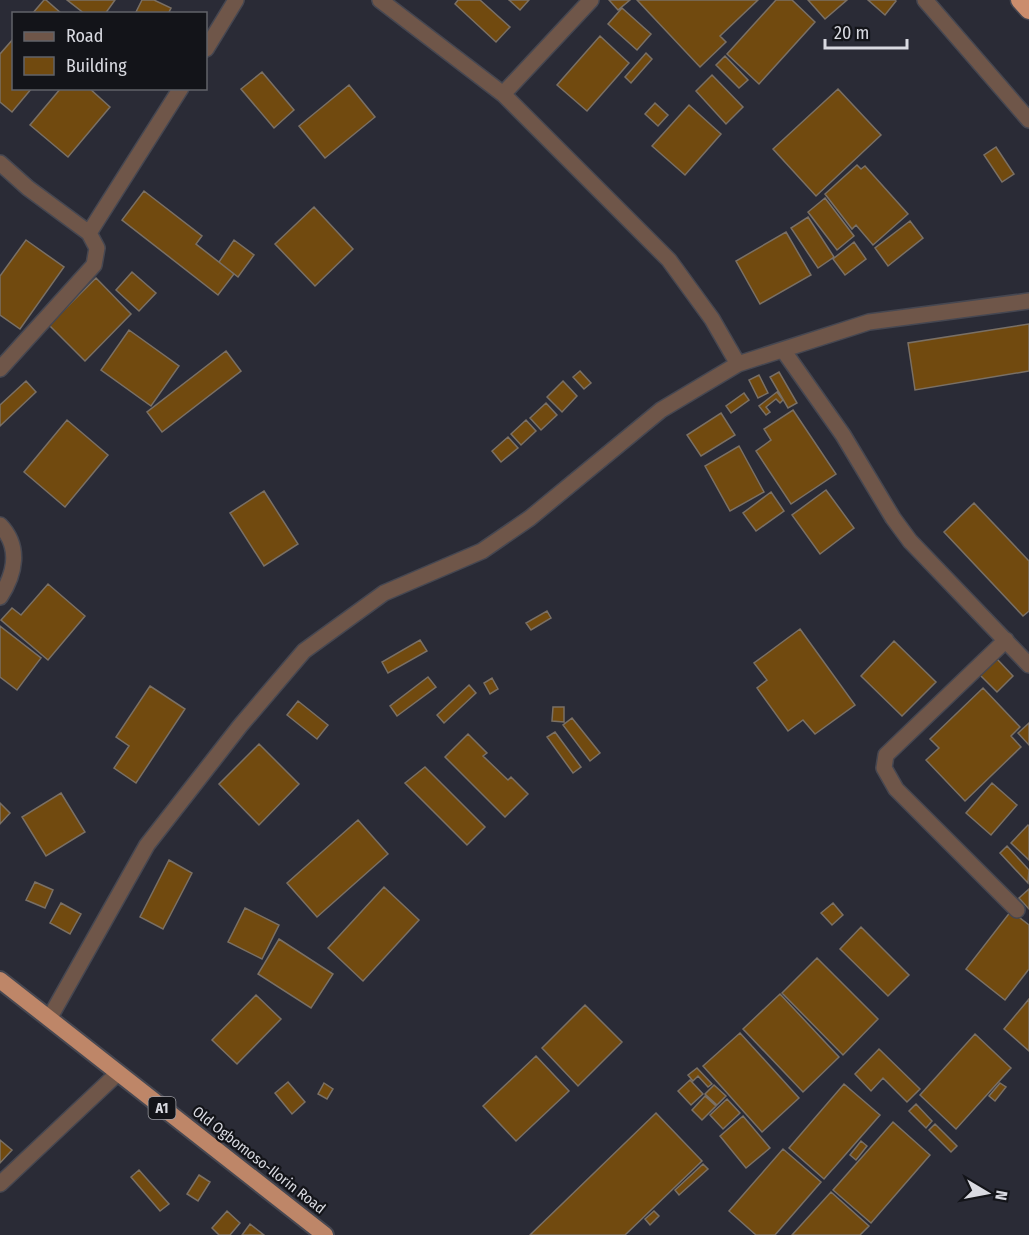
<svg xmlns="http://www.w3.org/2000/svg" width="1029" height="1235" viewBox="0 0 1029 1235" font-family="'Fira Sans Condensed',sans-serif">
	<rect width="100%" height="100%" fill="#2a2b36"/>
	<path fill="#714a0f" stroke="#7a7065" stroke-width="1.5" d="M44 0H46L62 14H32Z
		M67 0H115L105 14H85Z
		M142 0H154L171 8 168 14H135Z
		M458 0H480L510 27 496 42 455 4Z
		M509 0H529L520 10Z
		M609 0H630L618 10Z
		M637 0H758L720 36 726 42 700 67Z
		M776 0H792L815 22 759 84 727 54Z
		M808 0H847L825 19Z
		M868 0H895L896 1 885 15Z
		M622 8 651 34 637 50 608 24Z
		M600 36 629 63 587 111 557 85Z
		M14 38V88H32L12 112 0 102V54Z
		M646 53 652 59 631 83 625 77Z
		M725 56 748 80 739 88 716 65Z
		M262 72 294 110 274 128 241 89Z
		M712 75 743 107 726 124 696 91Z
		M349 85 375 117 325 158 299 126Z
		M61 88H89L110 107 68 157 30 125Z
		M838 89 881 135 816 196 773 149Z
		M655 103 668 115 658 126 645 114Z
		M689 105 721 134 685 175 652 146Z
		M996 147 1014 174 1002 182 984 155Z
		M857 165 861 169 865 166 908 214 873 245 856 225 852 229 825 194Z
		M144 191 202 236 196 244 234 274 218 295 122 220Z
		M825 198 854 236 837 250 808 212Z
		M314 207 353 249 315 286 275 244Z
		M808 217 834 257 818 268 791 228Z
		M910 221 923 238 888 266 875 248Z
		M786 232 811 275 760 304 736 261Z
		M26 240 64 267 20 329 0 315V276Z
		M234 240 254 255 238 277 219 262Z
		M854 242 866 259 845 275 833 259Z
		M132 272 156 293 139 311 116 290Z
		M96 278 131 314 85 361 49 325Z
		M1029 324V371L915 390 908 343Z
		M129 330 179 366 151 406 101 370Z
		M226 351 241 371 162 432 147 412Z
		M580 371 591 383 584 389 573 377Z
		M779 372 797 403 788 408 770 377Z
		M759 375 768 393 758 398 749 380Z
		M26 381 36 392 0 426V405Z
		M563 381 577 396 562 412 547 397Z
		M777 392 783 400 780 403 776 399 766 407 770 412 766 415 759 406Z
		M744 393 749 400 731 413 726 406Z
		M546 403 557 415 541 430 530 418Z
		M793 410 836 474 791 504 756 451 771 440 764 429Z
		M721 413 735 435 701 456 687 435Z
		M67 420 108 455 65 507 24 472Z
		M526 420 536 431 521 445 511 434Z
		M508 437 518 448 501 462 492 451Z
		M739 446 764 492 730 511 705 466Z
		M826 490 854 528 820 554 792 515Z
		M264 491 298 544 264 566 230 513Z
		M771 492 784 511 756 531 743 513Z
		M974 503 1029 561V611L1023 616 944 532Z
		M48 584 85 616 48 660 1 620 12 608 21 615Z
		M547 611 551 618 531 630 526 623Z
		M0 626 41 658 17 690 0 677Z
		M800 629 855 705 815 734 803 720 788 731 757 688 767 680 754 663Z
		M420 640 427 651 388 673 382 662Z
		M894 641 936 682 902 716 861 676Z
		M997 659 1013 676 997 692 980 675Z
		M428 677 436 687 397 716 390 706Z
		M492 678 498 689 490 694 484 683Z
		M469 685 476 693 444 723 437 715Z
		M150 686 185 709 136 783 114 768 129 746 116 737Z
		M983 688 1020 727 1011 736 1021 747 965 801 926 760 939 748 930 739Z
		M298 701 328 725 317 739 287 715Z
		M553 707H564V722L552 721Z
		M572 718 600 753 590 761 563 725Z
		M1029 723V745L1018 733Z
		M555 732 581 767 573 773 547 737Z
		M468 734 487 753 483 756 508 780 511 777 528 794 505 817 445 757Z
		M259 744 299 784 259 825 219 784Z
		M425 767 485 827 467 845 405 783Z
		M992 783 1017 805 991 835 966 813Z
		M61 793 85 832 46 856 22 817Z
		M0 803 10 813 0 824Z
		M358 820 388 854 317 917 287 883Z
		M1028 825 1029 826V860L1011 843Z
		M1007 846 1029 870 1028 883 1000 853Z
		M169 860 192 873 163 929 140 917Z
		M35 882 53 890 45 908 26 900Z
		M384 887 419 920 363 981 328 948Z
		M1029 889V909L1019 898Z
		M61 903 81 914 70 934 50 923Z
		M833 903 843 915 832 925 821 913Z
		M245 908 279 925 262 959 228 942Z
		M1011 911 1029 925V969L1005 1000 966 969Z
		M861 927 909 975 888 996 840 949Z
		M279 939 333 974 311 1008 258 974Z
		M817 958 878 1019 843 1055 782 993Z
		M780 994 839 1057 803 1092 743 1029Z
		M256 995 281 1019 237 1064 212 1040Z
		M1029 999V1051L1004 1029Z
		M585 1005 622 1042 578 1086 542 1048Z
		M740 1033 799 1098 762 1132 703 1066Z
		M975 1034 1011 1068 956 1129 920 1095Z
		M879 1049 920 1089 907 1102 883 1078 871 1091 855 1074Z
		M536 1056 569 1091 516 1141 483 1106Z
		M697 1068 712 1084 708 1087 698 1076 693 1081 688 1075Z
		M690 1080 703 1094 691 1105 678 1091Z
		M288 1082 305 1102 292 1114 275 1093Z
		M324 1083 333 1089 327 1099 318 1094Z
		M1000 1083 1006 1087 995 1101 989 1096Z
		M844 1084 880 1115 824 1179 789 1148Z
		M714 1085 726 1096 717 1105 705 1094Z
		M705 1096 716 1106 702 1120 692 1110Z
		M727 1099 740 1113 723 1129 710 1115Z
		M916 1104 932 1121 926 1128 909 1111Z
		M656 1113 702 1161 625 1235H530Z
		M743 1116 770 1148 746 1168 720 1136Z
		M893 1122 930 1155 871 1223 833 1190Z
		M935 1124 957 1146 951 1152 929 1130Z
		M0 1140 12 1150 0 1163Z
		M861 1141 867 1146 856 1160 850 1155Z
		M783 1149 821 1182 775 1235H756L729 1211Z
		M703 1164 708 1169 679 1195 675 1190Z
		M139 1170 169 1204 160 1211 131 1177Z
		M199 1175 210 1182 198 1201 187 1194Z
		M831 1192 869 1226 860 1235H792Z
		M227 1211 240 1223 230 1235H219L212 1228Z
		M654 1211 659 1216 650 1225 645 1219Z
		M250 1224 264 1235H242Z"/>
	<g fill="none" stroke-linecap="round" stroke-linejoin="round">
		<g stroke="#464751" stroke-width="18">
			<path id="minor" d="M380 0 503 94 669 260 712 319 738 364
				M925 0 1029 120
				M206 49 236 0
				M503 94 591 0
				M0 163 28 188 89 233 97 248 94 265 0 369
				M89 233 181 88
				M783 350 843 435 893 518 910 541 1029 665
				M0 525C21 547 15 574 0 597
				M1006 640 886 755 884 768 896 789 1017 910
				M49 1019 147 845 240 726 304 651 384 593 482 551 530 518 661 410 738 364 869 322 1029 301
				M0 1184 118 1073"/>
		</g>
		<g stroke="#464751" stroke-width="20">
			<path id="trunk" d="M0 980 325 1235"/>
		</g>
		<g stroke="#464751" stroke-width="21">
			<path id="motorway" d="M1020 0 1029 10"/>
		</g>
		<use href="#minor" stroke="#6f5649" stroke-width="15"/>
		<use href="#trunk" stroke="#be8668" stroke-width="16"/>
		<use href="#motorway" stroke="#cb8d6d" stroke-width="18"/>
	</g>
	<g text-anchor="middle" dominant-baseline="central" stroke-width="4.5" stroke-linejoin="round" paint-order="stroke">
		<rect fill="#131419" stroke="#9e9fa5" stroke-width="1.5" x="148.5" y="1097" width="27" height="22" rx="4.5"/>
		<g font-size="14" font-weight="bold" fill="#d9dae1">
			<text x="162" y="1108">A1</text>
		</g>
		<g font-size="15" fill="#d9dae1" stroke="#131419">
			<text transform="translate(259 1160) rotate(38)">Old Ogbomoso-Ilorin Road</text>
		</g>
	</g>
	<rect x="12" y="12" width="195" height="78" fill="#131419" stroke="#626369" stroke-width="1.5"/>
	<rect x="24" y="32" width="30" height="9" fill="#6f5649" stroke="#626369" stroke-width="1.5"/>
	<text x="66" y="42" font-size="18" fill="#d9dae1">Road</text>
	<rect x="24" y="57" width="30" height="18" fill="#714a0f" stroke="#626369" stroke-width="1.5"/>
	<text x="66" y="72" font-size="18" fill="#d9dae1">Building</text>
	<g transform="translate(987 1193) rotate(100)" stroke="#131419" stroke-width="4.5" paint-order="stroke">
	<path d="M0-4.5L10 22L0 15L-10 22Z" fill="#d9dae1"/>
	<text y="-9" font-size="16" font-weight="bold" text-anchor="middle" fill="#d9dae1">N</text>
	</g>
	<path d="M825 39v9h82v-9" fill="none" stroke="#d9dae1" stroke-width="3"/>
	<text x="834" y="39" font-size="18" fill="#d9dae1" stroke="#131419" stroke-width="4.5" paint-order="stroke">20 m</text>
</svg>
